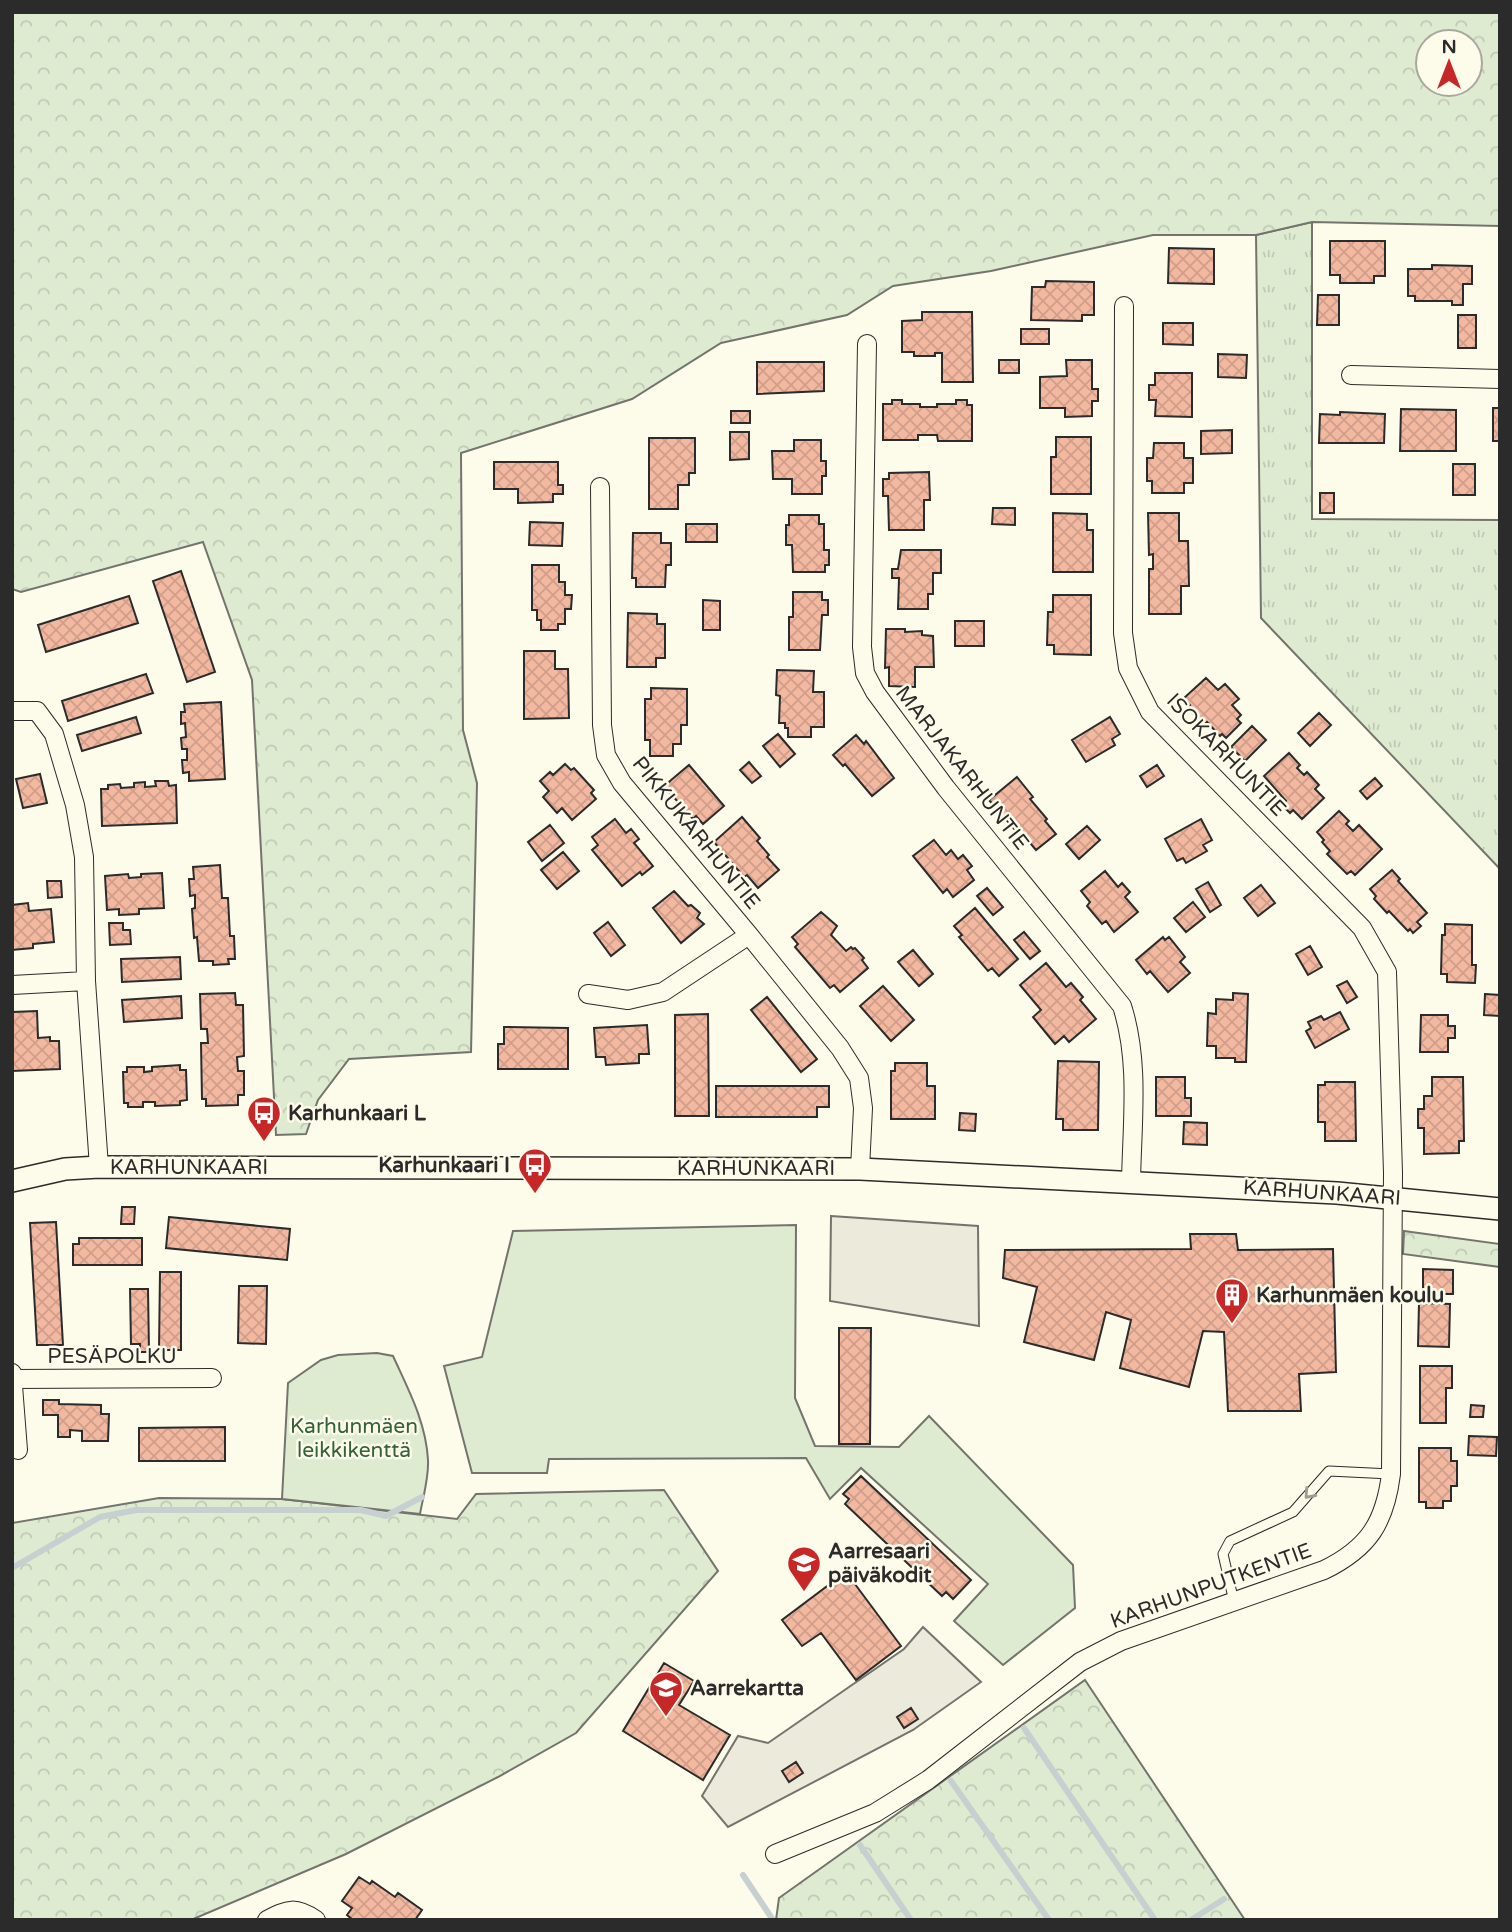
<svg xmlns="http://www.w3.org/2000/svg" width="1512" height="1932" viewBox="0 0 1512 1932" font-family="'Varela Round',sans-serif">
	<defs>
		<pattern id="grass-tufts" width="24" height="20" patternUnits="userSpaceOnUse" patternTransform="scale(1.75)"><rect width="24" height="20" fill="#deebd1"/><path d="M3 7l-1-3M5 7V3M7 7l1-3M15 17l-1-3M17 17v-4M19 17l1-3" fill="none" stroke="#bfcab4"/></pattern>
		<pattern id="forest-crowns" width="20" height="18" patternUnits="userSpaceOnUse" patternTransform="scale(1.75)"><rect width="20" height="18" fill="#deebd1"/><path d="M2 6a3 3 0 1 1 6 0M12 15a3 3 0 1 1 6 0" fill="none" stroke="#bfcab4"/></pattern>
		<pattern id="building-cross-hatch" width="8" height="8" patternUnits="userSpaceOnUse" patternTransform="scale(1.75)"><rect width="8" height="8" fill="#f2b8a0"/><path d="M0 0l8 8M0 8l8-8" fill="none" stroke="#d09e8a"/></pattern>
	</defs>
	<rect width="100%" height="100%" fill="#fdfbea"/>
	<path fill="url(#grass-tufts)" stroke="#74746e" stroke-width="2" d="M1312 222V519L1500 520V869L1261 618 1256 235Z"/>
	<path fill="url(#forest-crowns)" stroke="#74746e" stroke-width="2" fill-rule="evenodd" d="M12 12H1500V226L1312 222 1256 235H1153L991 271 893 286 847 315 721 343 632 399 461 453 463 730 477 783 471 1052 349 1059 318 1100 306 1134 276 1135 252 680 203 542 21 592 12 589ZM1428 42H1470V84H1428Z
		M1404 1231 1500 1244V1267L1403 1254Z
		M664 1490 718 1571 576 1733 498 1777 346 1854 191 1920H12V1523L159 1498 282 1499 457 1519 476 1494Z
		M1085 1680 1245 1920H776L779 1898Z"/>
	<path fill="#deebd1" stroke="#74746e" stroke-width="2" d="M796 1225 795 1398 815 1446 899 1447 929 1416 1073 1565 1075 1608 1003 1665 954 1621 988 1584 861 1468 830 1499 806 1458 549 1459 547 1473H472L444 1366 482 1357 513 1231Z
		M377 1353 393 1356C408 1389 426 1422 428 1460 429 1478 423 1497 420 1514L282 1499 288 1383 321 1360 338 1355Z"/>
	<path fill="#eceadb" stroke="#74746e" stroke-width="2" d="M831 1216 978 1226 979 1326 830 1301Z
		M923 1627 981 1682 913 1730 728 1827 702 1796 738 1736 768 1743 904 1649Z"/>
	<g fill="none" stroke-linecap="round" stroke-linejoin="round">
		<path stroke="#c7d0d0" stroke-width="6" d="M12 1568 100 1517 136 1510H361L386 1516 422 1497
			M1024 1728 1155 1920
			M951 1781 1049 1920
			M860 1845 911 1920
			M743 1875 773 1920
			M1191 1920 1224 1899"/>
	</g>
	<path fill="url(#building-cross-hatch)" stroke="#2b2b2b" stroke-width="2" d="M1330 241H1385V276H1374V283H1340V275H1330Z
		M1169 248 1214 249V284L1168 283Z
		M1432 265 1472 266V284H1463V305H1452V301H1415V296H1408V269H1432Z
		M1046 281 1094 282V315H1082V321L1031 320 1032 287H1045Z
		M1318 295H1339V325H1317Z
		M922 312H972L973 382H942V353H935V356H914V352H902V321L922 320Z
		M1458 315H1476V348H1458Z
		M1163 323H1193V345L1163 344Z
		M1021 329H1049V344H1021Z
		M1218 354 1247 355 1246 378 1218 377Z
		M999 360H1019V373H999Z
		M1066 360H1092V389H1098V401H1092V416L1065 417V408H1040V377L1067 376Z
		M757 362H824V391L757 394Z
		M1155 373H1192V417L1155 416 1156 400H1149V385H1155Z
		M892 400H902V404H920V407H937V404H956V400H967V405H972V441H938L937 435H918V440H883V404H892Z
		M1493 408H1500V441H1493Z
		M1401 409 1456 410V451H1400Z
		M731 411H750V423H731Z
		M1340 412 1385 414 1384 443H1319L1320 414 1340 415Z
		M1232 430V453L1201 454V431Z
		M730 432H749V459L730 460Z
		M1056 437H1091V494H1051V457H1056Z
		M649 438H695V473H689V485H678V509H649Z
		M794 440H821V461H826V476H822V494H792V479H773L772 451H794Z
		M1154 443H1184V458H1193V483H1184V493H1152V481H1147V458H1153Z
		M494 462H558V485H563V494H553V502L518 503V489H494Z
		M1453 464H1475V495H1453Z
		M929 472 930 500H924V530H889L888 496H883V479H889V473Z
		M1320 493H1334V513H1320Z
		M993 508H1015V525L992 524Z
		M1053 513 1087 514V530H1093V572H1053Z
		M1148 513H1179V541H1188L1189 586H1181V614H1149V569H1153V554L1149 555Z
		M789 515H819V524H824V550H829V565H825V572H793L792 545H786V525H789Z
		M530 522 563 523 562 546 529 545Z
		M686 524H717V542H686Z
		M633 533H661V543H671V565H666L665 587H636V578H632Z
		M901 550H941V573H933V594H928V609H898L899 578H892V569H898Z
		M532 565H559V582H565V595H572L571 609H565V624H558V630H541V620H537V610H532Z
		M181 571 215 672 187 682 153 581Z
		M793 592H822V600H828V615H822L820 650H789V617H793Z
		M1053 595H1091V655L1054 654V645H1047L1048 612H1053Z
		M129 596 138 623 46 652 38 625Z
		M703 600 720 601V630H703Z
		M628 613 657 614V624H665V658H656V667H627Z
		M955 621H984V646H955Z
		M886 629H905V632L922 631V635L933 636 934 667H915V687L889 686V667L885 668Z
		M524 651H555V669H568L569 718 524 719Z
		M777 670 814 671 813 692H824V727H811V737H788V728H785V723H779L780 696 776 695Z
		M146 674 153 693 68 721 62 701Z
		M1206 678 1218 690 1225 684 1239 699 1232 705 1241 715 1237 719 1241 723 1226 738 1222 734 1220 736 1207 722 1204 725 1187 707 1190 705 1184 698Z
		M651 688 687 689V725H681V744H673V756H650V740H645V699H651Z
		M221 702 225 779 189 781V772L183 773 182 760H187V749H182L181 738 186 737 185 723 181 724V712H185L184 704Z
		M1319 713 1331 725 1310 746 1298 733Z
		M136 717 141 733 82 751 77 735Z
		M1110 717 1120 734 1112 739 1115 745 1086 762 1072 740Z
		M1252 726 1266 740 1245 761 1231 747Z
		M778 734 795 754 780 767 763 746Z
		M856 735 864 744 866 741 894 778 872 796 845 764 843 766 833 755Z
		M1289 753 1300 765 1297 768 1304 775 1307 772 1319 785 1315 789 1324 798 1302 819 1293 810 1290 813 1282 805 1286 801 1264 776Z
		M749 762 761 776 752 783 740 770Z
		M565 764 571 770 574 768 594 790 591 793 596 799 572 820 562 808 557 813 543 797 549 791 540 781 550 772 553 775Z
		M689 765 724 806 703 824 696 816 693 819 664 786Z
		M1157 765 1164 776 1147 787 1140 776Z
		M40 774 47 803 23 808 16 779Z
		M1017 777 1033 797 1030 799 1047 819 1045 821 1056 834 1036 850 1026 838 1024 840 989 800Z
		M1375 778 1382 786 1367 799 1360 791Z
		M155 781H168L169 786 176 785 177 823 102 826 101 789H108V785L120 784 121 788 134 787V783L145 782V787L156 786Z
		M1339 811 1349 821 1346 824 1353 831 1359 825 1382 849 1355 875 1351 871 1347 874 1327 854 1330 851 1322 842 1324 840 1317 832Z
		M742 817 760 838 757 841 769 855 767 857 779 870 758 888 747 875 744 877 714 842Z
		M615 819 626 833 631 829 639 839 634 843 653 866 642 875 640 872 622 886 592 850 598 845 592 837Z
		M1201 819 1212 840 1203 845 1207 851 1186 863 1183 858 1177 861 1165 839Z
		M550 825 564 843 542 861 528 842Z
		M1087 826 1100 840 1079 859 1066 844Z
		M934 840 946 855 951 850 958 859 963 855 972 866 967 870 974 880 953 897 947 889 943 893 913 856Z
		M563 852 579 871 557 889 541 870Z
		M220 865 222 898H228L230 936H234L235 959H228L229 964 213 965V961H199L197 937 194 938 192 909 195 908V895L190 896 189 879H194L193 867Z
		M1392 870 1400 879 1398 881 1427 913 1417 922 1421 926 1413 933 1410 929 1408 931 1389 911 1387 913 1374 899 1376 896 1370 889Z
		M1105 871 1118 887 1122 883 1130 892 1125 897 1138 912 1114 932 1106 921 1102 924 1087 906 1090 902 1081 891Z
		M162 873 164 908 139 909V914L119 915V909L107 910 105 876 128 874 129 878 141 877V874Z
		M47 881H61L62 897 48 898Z
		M1208 882 1221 905 1210 912 1196 889Z
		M1261 885 1275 903 1258 916 1244 898Z
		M987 888 1003 907 993 915 977 896Z
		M674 891 688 906 691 905 700 913 697 918 704 924 681 943 653 908Z
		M1193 902 1205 917 1186 932 1174 918Z
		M28 903 29 911 51 909 54 942 33 944V948L12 950V905Z
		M975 908 1018 959 999 976 992 968 988 971 959 937 962 935 954 926Z
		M821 912 837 926 831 935 846 951 851 947 853 949 855 948 864 958 862 960 868 968 840 992 834 985 830 988 795 947 798 944 792 937Z
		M608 922 625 945 611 956 594 933Z
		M109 923H123V930H130L131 944 110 945Z
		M1445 924 1472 925V965H1476L1475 983 1447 982V974H1441L1442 935H1445Z
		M1024 932 1040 951 1030 959 1014 940Z
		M1163 937 1165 940 1169 937 1185 957 1180 962 1190 973 1168 992 1150 971 1147 974 1136 960Z
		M1310 946 1322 967 1308 975 1296 954Z
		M913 950 933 974 919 986 898 962Z
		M180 957 181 979 122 982 121 959Z
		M1046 963 1066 987 1071 983 1083 997 1080 1000 1096 1019 1069 1042 1064 1036 1055 1044 1033 1017 1041 1010 1020 985Z
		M1347 981 1357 997 1347 1003 1337 986Z
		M883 986 914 1020 891 1041 860 1006Z
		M235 993 236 1005H243L244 1056 237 1057 238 1071H244V1095H238V1105L206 1106V1099H202L201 1043H208L207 1029H201L200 994Z
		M1233 993 1248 994 1246 1062H1235V1058H1216V1046H1207L1208 1013 1216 1014V999L1233 1000Z
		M1485 994 1500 995V1016L1484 1015Z
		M181 996 182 1018 124 1022 122 1000Z
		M767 997 817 1059 801 1072 751 1010Z
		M37 1011 38 1038 50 1037V1041H59L60 1069 12 1071 13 1012Z
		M1340 1012 1349 1029 1315 1048 1306 1031 1311 1028 1308 1022 1321 1016 1324 1020Z
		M708 1014 709 1116H675V1015Z
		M1421 1015H1448V1026H1455V1038H1448V1052H1420Z
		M647 1025 649 1054H639V1063L606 1065 605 1057H596L594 1028Z
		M504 1027 568 1028V1069H498V1044H504Z
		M1058 1061 1099 1062 1098 1130H1063V1119H1056Z
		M895 1063H927V1086H935V1119H891V1071H895Z
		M180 1065V1070H186L187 1100 180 1101V1105L155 1106V1102H143V1107H128V1103H124L123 1072H127V1067H144V1072L152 1071V1067Z
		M1156 1077H1185V1098H1191V1116H1156Z
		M1432 1077H1463L1464 1141H1459V1153L1424 1154V1128H1418V1109H1424V1096H1432Z
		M1325 1082H1355L1356 1141H1325V1122H1318V1085H1325Z
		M716 1086H829V1107H817V1117H716Z
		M960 1113 976 1114 975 1131 959 1130Z
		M1184 1122 1207 1123V1145L1183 1144Z
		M122 1207H135L134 1224H121Z
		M169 1217 290 1229 287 1260 166 1248Z
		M56 1222 63 1345H37L30 1223Z
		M1190 1234H1236L1238 1250 1333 1249 1336 1372 1299 1374 1301 1411H1228L1224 1332 1203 1331 1189 1387 1120 1368 1131 1320 1106 1312 1094 1360 1024 1342 1037 1287 1003 1278 1005 1250 1191 1249Z
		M79 1238H142V1265H73V1244H79Z
		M1423 1269 1453 1270V1294H1423Z
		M160 1272H181V1350H159Z
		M239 1286H267L266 1344 238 1343Z
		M130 1289H148L149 1352H140V1344H131Z
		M1419 1303 1450 1304 1449 1347 1418 1346Z
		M839 1328H871L870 1444H839Z
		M1420 1366H1452V1388H1446V1423H1420Z
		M43 1400H59V1404L101 1405V1414H109L108 1441H82V1431L70 1430V1437H58V1415H43Z
		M1471 1405 1484 1406 1483 1417H1470Z
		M225 1427V1461H139V1428Z
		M1469 1436 1497 1437 1496 1456 1468 1455Z
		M1419 1448H1451V1461H1457V1486H1451V1501H1443V1508H1426V1502H1419Z
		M861 1476 971 1580 953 1599 946 1592 942 1596 845 1504 849 1499 843 1494Z
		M846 1572 901 1646 856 1680 821 1633 802 1646 782 1620Z
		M664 1663 694 1681 679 1705 730 1735 703 1780 623 1731Z
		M911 1708 918 1719 904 1728 897 1717Z
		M796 1762 803 1773 789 1782 782 1771Z
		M359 1877 370 1884 372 1881 395 1897 398 1893 422 1910 415 1920H353L347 1915 352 1908 342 1901Z"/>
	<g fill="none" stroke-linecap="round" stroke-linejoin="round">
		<g stroke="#2b2b2b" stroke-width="11">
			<path id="service" d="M1234 1602 1223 1554 1230 1541 1293 1512 1329 1471 1391 1474"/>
		</g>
		<g stroke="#2b2b2b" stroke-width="20">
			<path id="minor" d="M867 344 862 647 865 673 875 692 946 788 1122 1006C1140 1062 1132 1123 1131 1182
				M1351 375 1500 379
				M600 487 602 725 606 755 622 783 749 935 840 1048 859 1078 863 1108 860 1169
				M12 711H37L54 734 75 805 84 857 86 981 99 1167
				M12 985 86 981
				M588 994 628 1000 663 992 749 935
				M12 1373 18 1450
				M13 1379 212 1378
				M775 1854 875 1813 928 1780 1080 1662 1121 1641 1324 1570C1369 1548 1385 1522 1391 1474L1393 1173 1387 972 1362 928 1150 712 1128 668 1123 633 1124 306
				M267 1920C289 1909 295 1906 316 1920"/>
		</g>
		<g stroke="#2b2b2b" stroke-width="24">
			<path id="tertiary" d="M12 1181 65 1169 99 1167 860 1169 1337 1193 1500 1209"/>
		</g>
		<use href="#service" stroke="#fdfbea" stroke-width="9"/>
		<use href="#minor" stroke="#fdfbea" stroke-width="18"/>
		<use href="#tertiary" stroke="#fdfbea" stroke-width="21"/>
	</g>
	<defs><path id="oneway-chevron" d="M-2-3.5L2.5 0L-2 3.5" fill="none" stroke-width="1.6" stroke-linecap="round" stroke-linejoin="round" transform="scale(1.75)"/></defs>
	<use stroke="#9e9d94" href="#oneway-chevron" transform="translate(1309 1494) rotate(132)"/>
	<defs>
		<g id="bus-pin" transform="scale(1.75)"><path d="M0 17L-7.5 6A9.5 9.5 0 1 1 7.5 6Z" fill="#c62828" stroke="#fdfbea"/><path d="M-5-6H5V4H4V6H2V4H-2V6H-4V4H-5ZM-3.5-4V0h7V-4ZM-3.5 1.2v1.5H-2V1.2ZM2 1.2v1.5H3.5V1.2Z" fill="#fff"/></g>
		<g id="building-pin" transform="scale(1.75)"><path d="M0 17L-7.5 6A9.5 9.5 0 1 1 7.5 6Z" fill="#c62828" stroke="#fdfbea"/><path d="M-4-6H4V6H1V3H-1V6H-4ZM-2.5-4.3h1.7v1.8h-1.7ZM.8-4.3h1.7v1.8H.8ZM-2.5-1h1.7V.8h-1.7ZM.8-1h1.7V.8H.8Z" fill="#fff"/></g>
		<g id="school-pin" transform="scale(1.75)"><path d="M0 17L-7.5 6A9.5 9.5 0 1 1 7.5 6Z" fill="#c62828" stroke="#fdfbea"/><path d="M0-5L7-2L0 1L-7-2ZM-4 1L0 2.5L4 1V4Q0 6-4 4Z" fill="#fff"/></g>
	</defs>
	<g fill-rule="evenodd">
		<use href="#bus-pin" x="264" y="1113"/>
		<use href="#bus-pin" x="535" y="1165"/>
		<use href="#building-pin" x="1232" y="1295"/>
		<use href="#school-pin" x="804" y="1563"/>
		<use href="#school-pin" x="666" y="1688"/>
	</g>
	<g text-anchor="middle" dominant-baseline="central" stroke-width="5" stroke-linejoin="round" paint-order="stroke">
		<g font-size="21" fill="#2b2b2b" stroke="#fdfbea">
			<text transform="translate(1226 755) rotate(46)">ISOKARHUNTIE</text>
			<text transform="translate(962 768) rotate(52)">MARJAKARHUNTIE</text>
			<text transform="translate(696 833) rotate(51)">PIKKUKARHUNTIE</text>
			<text x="189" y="1167">KARHUNKAARI</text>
			<text x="756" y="1168">KARHUNKAARI</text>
			<text transform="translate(1322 1193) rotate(4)">KARHUNKAARI</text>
			<text x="112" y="1356">PESÄPOLKU</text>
			<text transform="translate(1211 1586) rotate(-20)">KARHUNPUTKENTIE</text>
		</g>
		<g font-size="21" font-weight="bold" fill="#2b2b2b" stroke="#fdfbea" text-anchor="start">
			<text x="288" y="1113">Karhunkaari L</text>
			<text x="510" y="1165" text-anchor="end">Karhunkaari I</text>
			<text x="1256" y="1295">Karhunmäen koulu</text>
			<text x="828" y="1551">Aarresaari<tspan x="828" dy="24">päiväkodit</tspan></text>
			<text x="690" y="1688">Aarrekartta</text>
		</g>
		<g font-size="21" fill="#34623c" stroke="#fdfbea">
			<text x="354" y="1426">Karhunmäen<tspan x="354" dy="24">leikkikenttä</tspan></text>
		</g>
	</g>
	<rect width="1512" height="1932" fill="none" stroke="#2b2b2b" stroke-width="28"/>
	<g transform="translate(1449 63)"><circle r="33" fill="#fdfbea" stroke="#a9a89e" stroke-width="2"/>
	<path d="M0-5L12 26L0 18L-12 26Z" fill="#c62828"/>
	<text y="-10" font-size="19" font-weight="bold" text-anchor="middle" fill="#2b2b2b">N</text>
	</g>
</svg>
